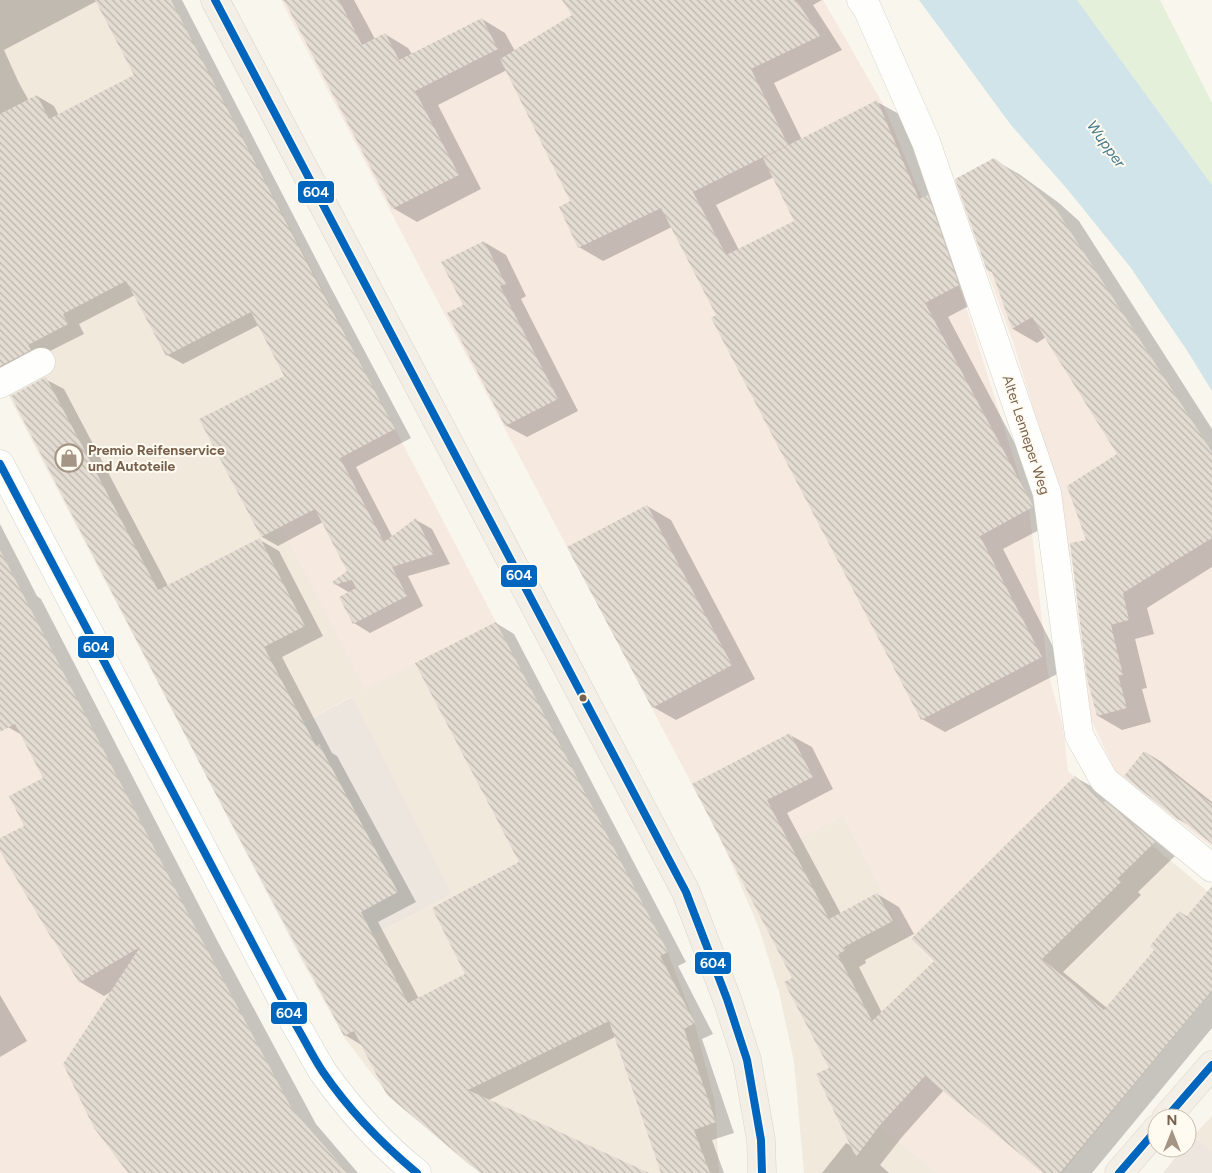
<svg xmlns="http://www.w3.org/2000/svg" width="1212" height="1173" viewBox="0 0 1212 1173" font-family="Figtree,sans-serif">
	<defs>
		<pattern id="building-back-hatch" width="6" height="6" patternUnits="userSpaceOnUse" patternTransform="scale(1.25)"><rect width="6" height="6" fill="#e3dcd3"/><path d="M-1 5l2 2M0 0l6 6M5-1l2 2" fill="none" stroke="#bdb6ad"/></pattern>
	</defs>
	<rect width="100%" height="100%" fill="#f9f6ee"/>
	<path fill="#f1e9dc" d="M0 0H171L395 429 266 497 496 622 668 953 695 1024 715 1103 719 1173H484L469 1165 388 1095 344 1037 307 970 452 894 351 697 205 774 0 379Z
		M843 815 902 930 960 990 850 1102 938 1173H804L794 1062 779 992 759 928 735 872Z
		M1125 823 1212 895V990L1158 1056 1043 958Z
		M1212 1116V1152L1193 1136Z"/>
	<path fill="#f6e9e0" d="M281 0H823L883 104 962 294 1029 507 1048 673 1063 727 1068 771 1125 823 1098 903 1043 958 1158 1056 1062 1173H938L850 1102 960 990 902 930 843 815 735 872 716 830 406 241Z
		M995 160 1212 452V847L1115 771 1088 713 1074 572 1045 446 1013 342 954 180Z
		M395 429 496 622 365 690 266 497Z
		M0 552 298 1129 328 1173H0Z"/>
	<path fill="#ece6df" d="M352 697 452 894 307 970 205 774Z
		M1193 1136 1212 1152V1173H1163L1183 1148H1187V1143Z"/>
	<path fill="#e4f0d9" d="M1077 0H1160L1212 103V185Z"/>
	<path fill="#d0e4e9" d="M919 0H1077L1212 185V391L1188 352 1131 268 1068 190 1011 125Z"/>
	<path fill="#0003" fill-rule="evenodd" d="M0 0H182L331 288 411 438 356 467 393 538 416 520 432 529 450 564 408 576 423 606 370 633 354 623 350 593 335 584 349 571 323 522 278 546 262 537 286 376 259 325 183 364 167 355 135 295 79 324 84 334 44 354 0 369ZM97 1 136 76 59 116 54 106 37 96 29 101 19 83 4 50Z
		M283 0H354L375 39 385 34 408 48 412 54 482 19 505 33 515 51 599 0H822L813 5 842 50 774 83 802 140 877 102 901 115 982 299 948 317 1056 521 1003 549 1065 670 945 732 922 719 672 227 603 261 579 247 572 202 507 70 438 105 481 189 417 222 393 208 286 3ZM774 177 795 221 739 250 716 205Z
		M994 160 1019 174 1059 203 1079 221 1212 429V567L1147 608 1154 634 1135 639 1147 688 1142 689 1151 722 1122 730 1098 716 1088 541 1119 455 1046 337 1037 343 1013 329 993 273 988 270Z
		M484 242 506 255 526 296 521 299 578 411 527 437 505 425Z
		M45 379 64 389 168 586 260 540 279 551 323 636 282 657 332 753 337 756 416 902 378 922 419 999 467 974 521 863 496 623 514 634 686 962 678 966 713 1034 702 1039 734 1133 712 1140 724 1173H662L615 1037 487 1101 646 1173H487L363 1046 345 1035Z
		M647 506 671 520 755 679 676 720 653 707Z
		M0 524 37 596 41 599 218 942 316 1124 358 1173H130L112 991 104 996 80 982 0 849V840L26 826 44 779 22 735 8 727 0 711Z
		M790 735 812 747 833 789 787 813 841 914 877 894 899 907 914 934 865 960 866 963 859 967 882 1013 935 961 1075 777 1096 789 1118 810 1127 815 1176 855 1138 892 1141 895 1063 972 1107 1008 1156 949 1180 912 1188 917 1212 895V1028L1092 1173H1045L944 1090 902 1137 880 1165 889 1173H822L846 1143 852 1146 830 1069 794 978 693 784Z
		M1145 752 1160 761 1212 802V841L1191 826 1178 819Z
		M0 995 27 1041 0 1057Z"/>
	<path fill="url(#building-back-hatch)" d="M95 0H171L315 278 395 429 340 458 384 542 416 518 434 554 392 567 407 596 353 624 339 597 356 588 352 580 334 585 332 582 347 571 315 509 261 537 199 419 284 376 251 312 166 356 126 281 63 314 68 324 28 345 31 350 0 366V114L37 95 49 119 134 75Z
		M284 0H339L362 45 385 33 399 60 482 18 498 49 415 91 459 175 392 209Z
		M562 0H796L820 36 751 69 788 145 693 192 726 255 794 221 763 158 877 100 919 199 928 195 959 285 925 303 1033 506V507L980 536 1042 657 921 720 711 318 716 315 661 208 578 248 559 207 570 201 500 59 572 15Z
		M994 158 1035 188 1054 206 1212 452V538L1123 593 1129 620 1111 625 1123 675H1118L1127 708 1097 716 1087 678 1070 543 1086 540 1067 486 1117 454 1032 317 1012 329 991 269 987 271 955 179Z
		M484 241 506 284 500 286 558 399 505 426 447 313 463 305 441 262Z
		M46 377 158 590 260 538 305 626 264 647 316 746 319 744 398 892 361 912 408 1003 465 974 432 908 519 862 415 663 496 622 668 952 660 956 695 1023 684 1029 716 1122 694 1130 710 1173H661L609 1021 468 1090 649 1173H480L387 1095 354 1031 344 1036 210 783 11 396Z
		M647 505 732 665 652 708 567 547Z
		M0 550 195 927 292 1109 348 1173H128L94 1128 63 1064 140 947 79 983 53 939H52L0 851V838L24 826 9 796 43 778 15 724 0 732Z
		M790 733 813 777 767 800 829 919 877 893 893 921 844 947 845 950 838 955 872 1021 934 961 911 939 1075 776 1104 803 1105 801 1155 842 1117 879 1121 882 1042 959 1104 1010 1154 950 1150 946 1179 911 1186 917 1212 886V990L1060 1173H1043L925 1076 880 1125 856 1157 816 1074 829 1068 784 982 792 978 692 784Z
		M1144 751 1212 804V844L1179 818 1178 820 1124 776Z"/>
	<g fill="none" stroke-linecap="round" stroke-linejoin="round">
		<g stroke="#d8d3cc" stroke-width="29">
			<path id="minor" d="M861 0 867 8 926 142 1047 493 1079 735 1104 780 1212 868
				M0 384 41 362
				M0 464 294 1022C304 1038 313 1056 323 1072 350 1110 381 1144 417 1173"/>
		</g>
		<g stroke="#dad3cb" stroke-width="29">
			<path id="major" d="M215 0 686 892 727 999 747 1060 761 1140 762 1173
				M1166 1118 1212 1065
				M1119 1173 1157 1129"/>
		</g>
		<use href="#minor" stroke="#fefefc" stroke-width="28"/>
		<use href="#major" stroke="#f3efe7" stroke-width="28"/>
		<g stroke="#fffbf1" stroke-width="11">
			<path id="bus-1" d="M215 0 686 892 727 999 747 1060 761 1140 762 1173
				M0 464 294 1022C304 1038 312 1056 323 1072 349 1110 382 1144 417 1173
				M1166 1118 1212 1065
				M1119 1173 1157 1129"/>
		</g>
		<use href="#bus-1" stroke="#0065bd" stroke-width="8"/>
	</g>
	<defs>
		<g id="shop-ring" transform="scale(1.4375)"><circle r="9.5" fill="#fffbf1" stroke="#a59585" stroke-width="1.5"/><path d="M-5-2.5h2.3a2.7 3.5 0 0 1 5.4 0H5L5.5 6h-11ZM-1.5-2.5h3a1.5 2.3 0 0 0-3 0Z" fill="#a59585"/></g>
	</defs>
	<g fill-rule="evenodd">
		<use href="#shop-ring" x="69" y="458"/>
	</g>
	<circle fill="#78614d" stroke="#fffbf1" stroke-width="2" cx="583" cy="698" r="4.5"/>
	<g text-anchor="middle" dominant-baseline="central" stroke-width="4" stroke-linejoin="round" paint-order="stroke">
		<g font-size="14" fill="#78614d" stroke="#fffbf1">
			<text transform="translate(1026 435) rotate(72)">Alter Lenneper Weg</text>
		</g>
		<g font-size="14" font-weight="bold" fill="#78614d" stroke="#fffbf1" text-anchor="start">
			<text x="88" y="450">Premio Reifenservice<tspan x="88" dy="16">und Autoteile</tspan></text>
		</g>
		<g font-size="15" font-style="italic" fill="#47798b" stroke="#fffbf1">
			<text transform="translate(1106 144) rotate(54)">Wupper</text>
		</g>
	</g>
	<g stroke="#fffbf1" stroke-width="2">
		<rect x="297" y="180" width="38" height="24" rx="5" fill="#0065bd"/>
		<rect x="500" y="564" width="38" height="24" rx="5" fill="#0065bd"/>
		<rect x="77" y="635" width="38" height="24" rx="5" fill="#0065bd"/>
		<rect x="694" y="951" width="38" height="24" rx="5" fill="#0065bd"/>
		<rect x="270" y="1001" width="38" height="24" rx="5" fill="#0065bd"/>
	</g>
	<g font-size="14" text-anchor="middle" font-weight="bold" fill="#fff">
		<text x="316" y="197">604</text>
		<text x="519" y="580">604</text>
		<text x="96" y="652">604</text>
		<text x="713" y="968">604</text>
		<text x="289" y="1018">604</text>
	</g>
	<g transform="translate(1172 1133)"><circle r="24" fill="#fffbf1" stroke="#c9bdaf"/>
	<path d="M0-4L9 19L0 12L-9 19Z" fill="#a59585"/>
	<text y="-8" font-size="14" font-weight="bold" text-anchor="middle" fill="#78614d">N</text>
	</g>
</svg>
